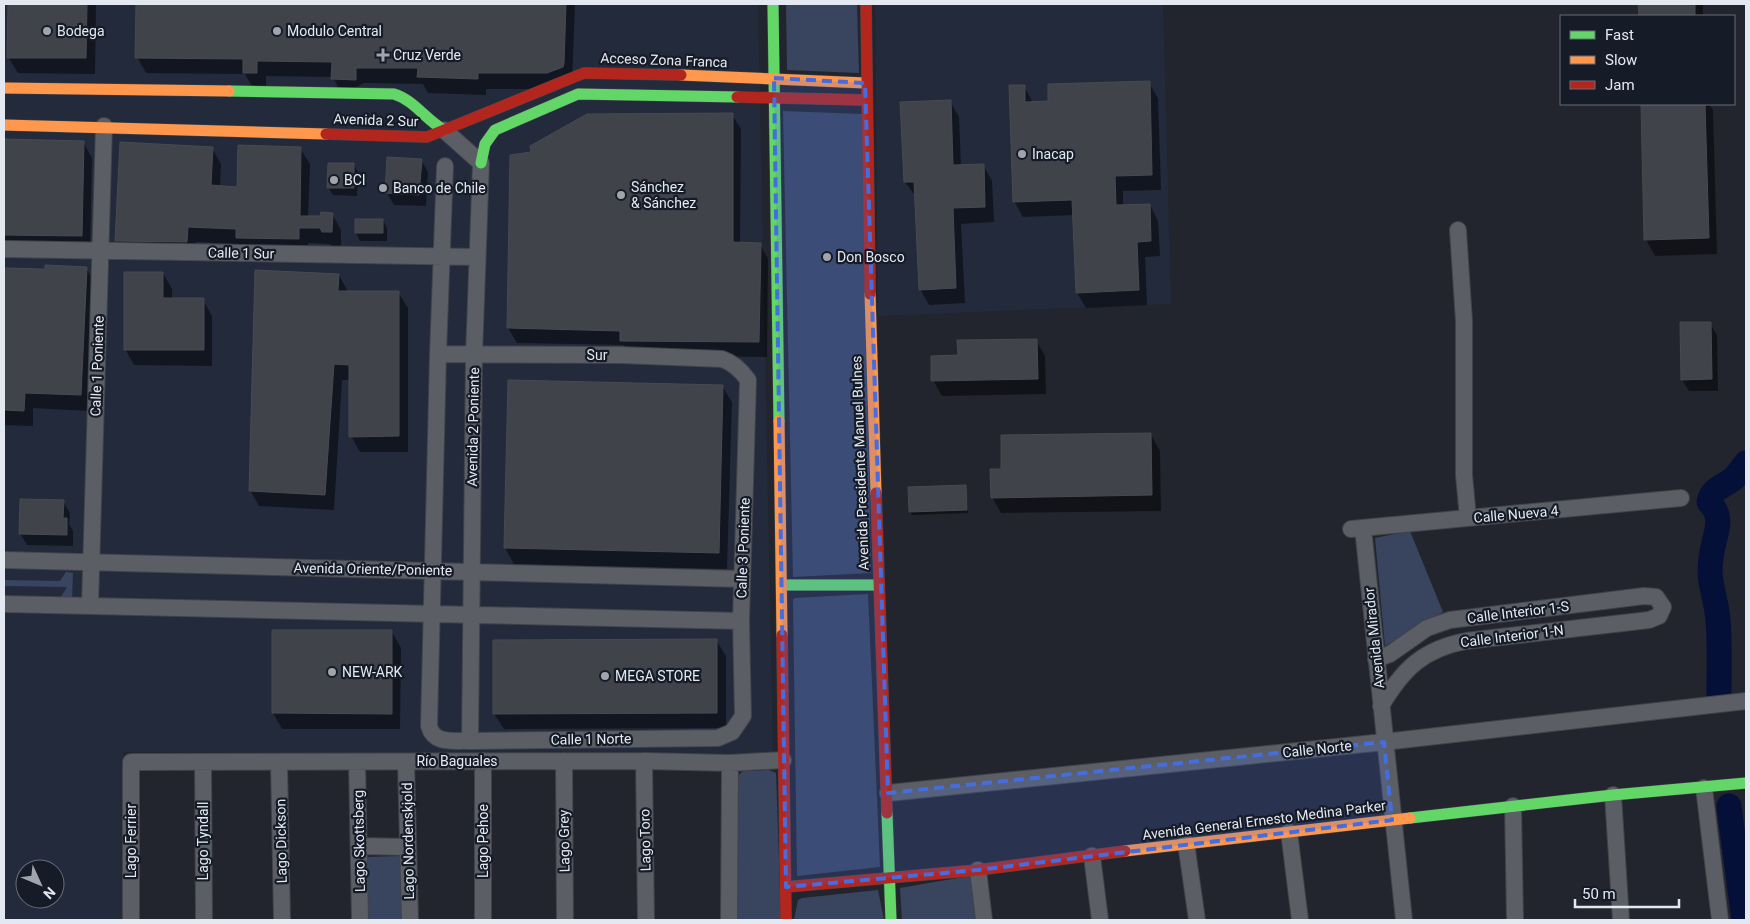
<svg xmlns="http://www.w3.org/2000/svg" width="1750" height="924" viewBox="0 0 1750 924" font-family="Roboto,sans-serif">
	<rect width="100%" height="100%" fill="#22252d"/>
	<path fill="#232a3c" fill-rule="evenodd" d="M4 4H758L773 755 123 752 124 920H4ZM25 869H55V899H25Z
		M875 4H1163L1171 304 878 316Z"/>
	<path fill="#39455e" d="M786 4H857L859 73 787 70Z
		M783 111 862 114 871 573 793 577Z
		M1410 531 1443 612 1385 646 1375 538Z
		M66 572 73 573 72 600H59L67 587 4 586V580L60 581Z
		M868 594 880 867 797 876 793 600 795 598Z
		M769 770 776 773 781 920H737L734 779 743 771Z
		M400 856 403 920H367L365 857Z
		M975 875 980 920H902L900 888Z
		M878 890 884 920H794L798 900 802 898Z"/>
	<path fill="#0007" d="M9 4H96L95 74 18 73 8 57Z
		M137 4H575L572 83 556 89H486V95L428 93 423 84 364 83 342 95 333 77 266 76V88H253L245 74 146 73 137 57Z
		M1639 4H1703V16H1640Z
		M1149 83 1158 98 1161 190 1123 191V206L1150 205 1158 221 1160 256 1145 257 1147 305 1086 308 1077 293 1074 215 1023 217 1014 201 1024 86 1033 103H1050Z
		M950 101 959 117 961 166 983 165 992 181 994 222 961 224 965 303 929 305 920 289 916 197 905 182Z
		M1642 104H1709L1713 110 1717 254 1655 256 1646 240Z
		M732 115 741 129 740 244H760L768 259 767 357 629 355 624 345 517 343 508 328Z
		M4 141 83 142 92 158 90 251 4 250Z
		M212 148 221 164 220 187 238 188 300 148 310 164 308 217H321L332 214 341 230V247H332L330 244 308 243V254L246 253 241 244 196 242V257L125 256 116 241Z
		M421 160 428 172 426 206 394 205 387 193Z
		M353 164 358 172 357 196 333 195 328 187Z
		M383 220 387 228V241H360L356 233Z
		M86 268 95 284 89 411 33 408V426L4 425V269Z
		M163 273 172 289V300H203L212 316V366L134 365 125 349Z
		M339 275 348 292H398L408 308V452H360L351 436V380H342L334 510 259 506 250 490Z
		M1710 323 1717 335 1718 391H1689L1682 380Z
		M1036 340 1045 356 1046 394 942 396 933 380 959 356Z
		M722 386 732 402 727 569 514 564 505 548Z
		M1151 435 1160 451 1161 511 1001 513 992 497 1002 470Z
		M965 486 968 513 912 515 910 512Z
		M63 501 70 513 69 524 73 531V546L27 545 20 533Z
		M392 632 401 648 400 729H282L273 713Z
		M716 640 726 656V728L504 729 494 714Z"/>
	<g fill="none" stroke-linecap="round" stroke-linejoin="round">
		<path stroke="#051038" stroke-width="25" d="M1719 694C1719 670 1720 645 1718 620 1716 594 1706 582 1712 552 1715 533 1725 518 1709 502 1712 488 1723 487 1733 479 1738 475 1742 468 1746 463
			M1729 806 1744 920"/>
	</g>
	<path fill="#40434a" stroke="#484a50" d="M8 4H87L86 58H7Z
		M136 4H566L564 63 563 67 547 73H478V79L417 77 418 68H356V80L331 79 332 62 257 61V73H243V59L135 58Z
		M1638 4H1695V16H1639Z
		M1150 81 1152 175 1115 176 1116 205 1150 204 1151 241 1137 242 1139 290 1076 293 1072 200 1013 202 1009 85H1025V102L1048 101V84Z
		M951 100 953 165 984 164 985 207 953 208 956 288 919 290 914 182H904L900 102Z
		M1641 104H1705L1709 238 1644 240Z
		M733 113V242L761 243 759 342 620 341V331L507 328 510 155 531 152 530 146 587 114Z
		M4 139 84 141 82 236 4 235Z
		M120 142 213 147 211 185 237 187 238 145 301 147 300 216H320L321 212 333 213 332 232H322L320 228H299V239L236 238V229L188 227 187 242 115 241Z
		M387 157 422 159 419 195 385 193Z
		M328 163H354V188H327Z
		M355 219H383V233H355Z
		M45 265 87 267 81 395 25 393 24 411 4 410V268L45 269Z
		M255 270 339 274 338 291H399V436L349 437V365L334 364 325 495 249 491Z
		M124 272H163V298H204V350H124Z
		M1680 322H1711L1712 379 1681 380Z
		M1037 339 1038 379 931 381V356L958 355 957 340Z
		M508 380 723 385 719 553 504 548Z
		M1151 433 1152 495 991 498 990 469H1001V435Z
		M966 485 967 510 909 512 908 487Z
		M20 499 64 500 63 518H67V535L19 534Z
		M272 630H392V714L272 713Z
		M717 639V713L493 714V640Z"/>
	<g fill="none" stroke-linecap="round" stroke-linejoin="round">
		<g stroke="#404349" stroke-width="18">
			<path id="street" d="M444 130 481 163 474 355 470 741
				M1458 230 1464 321V475L1468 518
				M4 249 477 257
				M438 354 620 355 722 359C734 363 741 370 748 380L741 621 743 716 732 732 718 738 470 741C454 740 434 745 429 726L438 354 445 166
				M1363 528 1404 920
				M1351 529 1681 498
				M4 560 742 579
				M4 604 741 621
				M90 605 104 126
				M1376 659 1390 654 1427 628 1450 620 1644 596 1656 597 1663 607 1659 616 1649 620 1466 641C1423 649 1403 669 1381 706
				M483 761V920
				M564 761 565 920
				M644 761 646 920
				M203 762 204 920
				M279 762 282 920
				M357 762 360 920
				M406 762 410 920
				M1704 788 1720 920
				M888 793 1384 742 1746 701
				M1613 795 1621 920
				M1513 806 1515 920
				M1289 832 1300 920
				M1186 843 1197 920
				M359 846 408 847
				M1092 856 1100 920
				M978 870 984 920
				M131 920V762L644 761 730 763 783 760
				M729 920 730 763"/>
		</g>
		<g stroke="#404349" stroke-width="12">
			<path id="fast" d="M773 4 779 421
				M229 91 394 94C414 100 426 120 444 130
				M481 163 485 144 495 130 578 94 737 97
				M782 585H879
				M887 813 891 920
				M1410 818 1613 795 1746 783"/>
		</g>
		<g stroke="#404349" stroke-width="12">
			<path id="slow" d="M681 75 865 83
				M4 88 229 91
				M4 125 326 134
				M870 294 876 493
				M779 421 782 635
				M1125 851 1410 818"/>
		</g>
		<g stroke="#404349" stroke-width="12">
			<path id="jam" d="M866 4 870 294
				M737 97 865 100
				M326 134 427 137 584 73 681 75
				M876 493 887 813
				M782 635 786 920
				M786 887 978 870 1125 851"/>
		</g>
		<use href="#street" stroke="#5b5e64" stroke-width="16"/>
		<use href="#fast" stroke="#63d668" stroke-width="11"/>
		<use href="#slow" stroke="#ff974d" stroke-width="11"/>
		<use href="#jam" stroke="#b3261e" stroke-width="11"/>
	</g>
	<path fill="#456ddd" fill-opacity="0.2" stroke="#456ddd" stroke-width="4" stroke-dasharray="10 6" stroke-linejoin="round" d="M774 78 865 83 888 793 1384 742 1392 820 978 870 786 887Z"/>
	<g fill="#a0a4ac" stroke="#151b27" stroke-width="2">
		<circle cx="47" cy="31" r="5"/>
		<circle cx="277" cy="31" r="5"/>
		<path d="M380.5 47.5h5v5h5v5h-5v5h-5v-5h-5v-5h5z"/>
		<circle cx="1022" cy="154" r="5"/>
		<circle cx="334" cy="180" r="5"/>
		<circle cx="383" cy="188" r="5"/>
		<circle cx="621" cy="195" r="5"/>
		<circle cx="827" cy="257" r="5"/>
		<circle cx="332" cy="672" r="5"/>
		<circle cx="605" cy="676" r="5"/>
	</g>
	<g text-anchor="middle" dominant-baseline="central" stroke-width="4.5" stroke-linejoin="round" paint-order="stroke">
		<g font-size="14" fill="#e4e9f1" stroke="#151b27" text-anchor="start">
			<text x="57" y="31">Bodega</text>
			<text x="287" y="31">Modulo Central</text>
			<text x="393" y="55">Cruz Verde</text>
			<text x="1032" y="154">Inacap</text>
			<text x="344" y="180">BCI</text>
			<text x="631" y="187">Sánchez<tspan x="631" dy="16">&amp; Sánchez</tspan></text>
			<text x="393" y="188">Banco de Chile</text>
			<text x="837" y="257">Don Bosco</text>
			<text x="342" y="672">NEW-ARK</text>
			<text x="615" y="676">MEGA STORE</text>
		</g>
		<g font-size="14" fill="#e4e9f1" stroke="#151b27">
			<text transform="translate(664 60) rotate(2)">Acceso Zona Franca</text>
			<text transform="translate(376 120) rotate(2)">Avenida 2 Sur</text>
			<text transform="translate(241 253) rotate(1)">Calle 1 Sur</text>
			<text x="597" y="355">Sur</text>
			<text transform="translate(97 366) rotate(-88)">Calle 1 Poniente</text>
			<text transform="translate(473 427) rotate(-89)">Avenida 2 Poniente</text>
			<text transform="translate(860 463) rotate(-92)">Avenida Presidente Manuel Bulnes</text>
			<text transform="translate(1516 514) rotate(-5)">Calle Nueva 4</text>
			<text transform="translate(743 548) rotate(-88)">Calle 3 Poniente</text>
			<text transform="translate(373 569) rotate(1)">Avenida Oriente/Poniente</text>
			<text transform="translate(1518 612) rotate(-7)">Calle Interior 1-S</text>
			<text transform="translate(1512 636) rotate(-7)">Calle Interior 1-N</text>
			<text transform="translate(1374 638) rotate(-96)">Avenida Mirador</text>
			<text transform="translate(591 739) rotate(-1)">Calle 1 Norte</text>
			<text transform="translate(1317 749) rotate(-6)">Calle Norte</text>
			<text x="457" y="761">Río Baguales</text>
			<text transform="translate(1264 820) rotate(-7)">Avenida General Ernesto Medina Parker</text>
			<text transform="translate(645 840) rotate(-91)">Lago Toro</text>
			<text transform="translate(131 841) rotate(-90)">Lago Ferrier</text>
			<text transform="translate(203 841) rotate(-90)">Lago Tyndall</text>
			<text transform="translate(281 841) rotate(-91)">Lago Dickson</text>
			<text transform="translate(359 841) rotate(-91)">Lago Skottsberg</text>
			<text transform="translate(408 841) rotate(-91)">Lago Nordenskjold</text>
			<text transform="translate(483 841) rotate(-90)">Lago Pehoe</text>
			<text transform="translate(564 841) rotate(-91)">Lago Grey</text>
		</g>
	</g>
	<rect width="1750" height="924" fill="none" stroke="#e4e9f1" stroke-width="10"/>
	<rect x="1560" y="15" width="175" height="90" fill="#151b27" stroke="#686d78"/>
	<rect x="1570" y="31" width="25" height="8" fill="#63d668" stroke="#686d78"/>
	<text x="1605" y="40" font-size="15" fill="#e4e9f1">Fast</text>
	<rect x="1570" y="56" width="25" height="8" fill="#ff974d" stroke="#686d78"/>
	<text x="1605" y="65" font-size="15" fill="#e4e9f1">Slow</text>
	<rect x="1570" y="81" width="25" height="8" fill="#b3261e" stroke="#686d78"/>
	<text x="1605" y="90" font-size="15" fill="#e4e9f1">Jam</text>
	<g transform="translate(40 884) rotate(134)"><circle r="24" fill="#151b27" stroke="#686d78"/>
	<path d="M0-4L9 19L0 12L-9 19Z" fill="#a0a4ac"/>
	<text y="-8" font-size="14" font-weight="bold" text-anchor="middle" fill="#e4e9f1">N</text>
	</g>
	<path d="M1575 899v8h104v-8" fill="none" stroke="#e4e9f1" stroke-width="2.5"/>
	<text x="1582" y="899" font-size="15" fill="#e4e9f1" stroke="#151b27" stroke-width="4" paint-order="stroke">50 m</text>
</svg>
